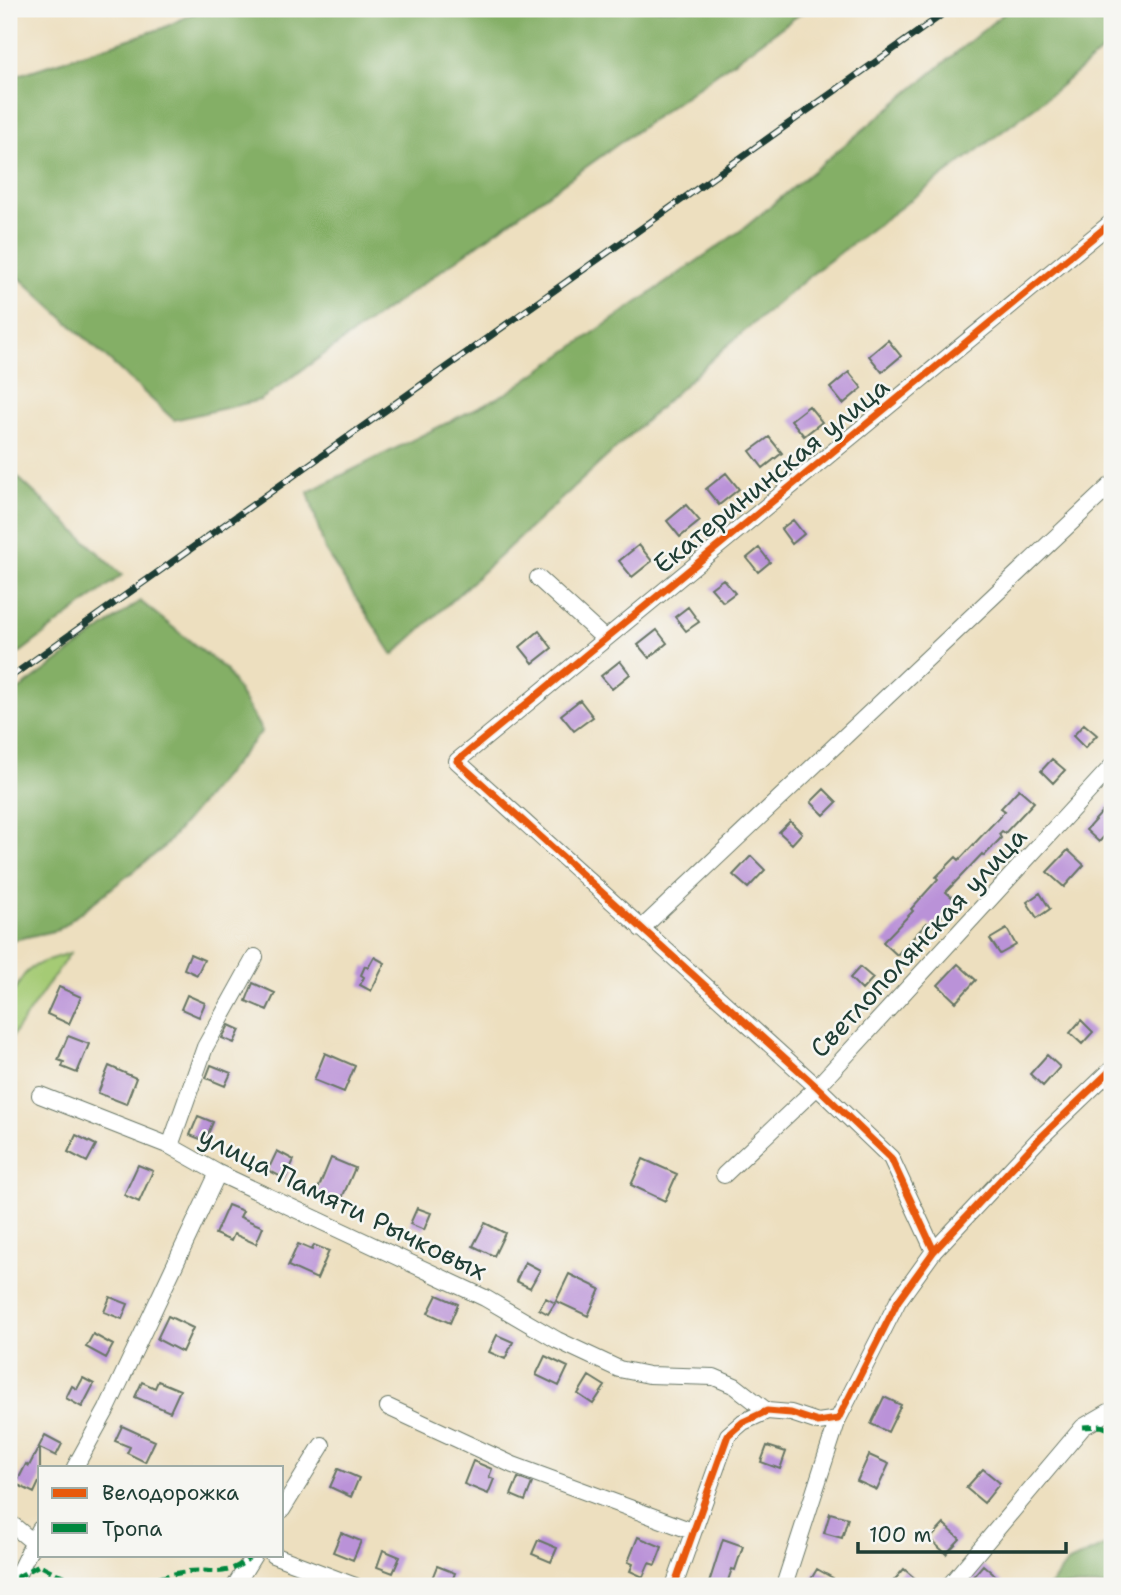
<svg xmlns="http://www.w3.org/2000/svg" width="1121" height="1595" viewBox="0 0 1121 1595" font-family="'Shantell Sans',sans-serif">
	<rect width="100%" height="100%" fill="#f6f6f2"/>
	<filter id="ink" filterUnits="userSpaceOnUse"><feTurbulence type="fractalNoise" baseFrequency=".0143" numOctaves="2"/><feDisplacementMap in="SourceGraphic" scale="14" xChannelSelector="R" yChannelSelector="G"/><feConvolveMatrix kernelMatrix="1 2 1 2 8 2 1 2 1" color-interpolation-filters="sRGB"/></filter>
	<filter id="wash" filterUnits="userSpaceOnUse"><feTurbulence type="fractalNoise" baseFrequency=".00686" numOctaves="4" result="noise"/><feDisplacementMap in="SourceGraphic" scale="28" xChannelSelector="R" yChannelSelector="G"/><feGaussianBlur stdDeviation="1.57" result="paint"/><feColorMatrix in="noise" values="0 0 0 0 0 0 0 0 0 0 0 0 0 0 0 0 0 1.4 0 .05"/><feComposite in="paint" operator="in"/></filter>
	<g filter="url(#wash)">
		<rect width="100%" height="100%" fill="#eddfbf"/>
		<path fill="#a5cb75" stroke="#628454" stroke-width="2" d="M70 953 9 1041V997C17 990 18 983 24 975 35 962 55 958 70 953Z"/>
		<path fill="#84af66" stroke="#52764d" stroke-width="2" d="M203 9H807L260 400 174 420 9 268V78L163 28Z
			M1009 9H1112V43L1035 107 817 270 723 349 393 655 325 550 308 492 507 393 743 229Z
			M9 469 122 575 9 661Z
			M140 601 226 670 262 731 163 848 58 930 9 941V697Z
			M1112 1542V1586H1050L1067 1563Z"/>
		<g id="blocks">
			<path fill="#ba92d8" d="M888 340 901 356 882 372 869 356Z
				M849 372 862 388 843 404 830 388Z
				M809 406 822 422 804 436 791 420Z
				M769 437 782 453 763 468 750 451Z
				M726 473 739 489 719 505 706 489Z
				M686 505 700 521 680 537 667 521Z
				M793 520 804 534 792 544 781 529Z
				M639 545 652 561 632 577 619 561Z
				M759 548 770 562 758 572 747 558Z
				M723 579 735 593 723 602 711 588Z
				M688 607 699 622 686 631 675 617Z
				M657 630 667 643 649 658 638 645Z
				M539 631 552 648 533 663 520 647Z
				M620 661 630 674 612 689 601 676Z
				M580 700 593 717 574 731 561 715Z
				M1084 724 1097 735 1085 748 1073 736Z
				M1052 759 1065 770 1053 783 1041 771Z
				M824 789 837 802 824 815 811 802Z
				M1019 789 1034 802 1005 833 1002 831 999 834 1001 838 984 856 982 854 946 892 956 901 931 927 927 923 897 955 883 942 913 911 911 909 938 879 936 877 956 857 959 860 1005 811 1001 808Z
				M1112 801V828L1099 842 1086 830Z
				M790 821 802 833 792 844 779 832Z
				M1068 850 1084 865 1064 887 1047 872Z
				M751 856 765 870 748 888 733 875Z
				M1040 893 1050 909 1037 918 1027 902Z
				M1007 929 1016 945 1000 954 990 939Z
				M190 954 204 960 197 975 184 969Z
				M374 957 385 963 371 991 360 985 364 977 361 975 365 966 368 968Z
				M958 964 976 980 956 1002 938 985Z
				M860 967 873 978 862 990 850 978Z
				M253 983 275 993 267 1010 246 1001Z
				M59 987 81 997 69 1024 47 1014Z
				M187 995 205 1003 199 1017 181 1009Z
				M1081 1020 1093 1032 1082 1044 1070 1033Z
				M229 1025 240 1030 234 1043 222 1038Z
				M68 1036 89 1044 77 1073 62 1067 64 1062 58 1060Z
				M325 1053 355 1066 344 1092 314 1080Z
				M1047 1055 1060 1067 1043 1086 1030 1074Z
				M211 1065 231 1073 225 1086 206 1078Z
				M109 1066 136 1078 126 1104 98 1093Z
				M198 1116 213 1122 205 1141 190 1135Z
				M76 1135 96 1145 87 1162 68 1152Z
				M277 1151 294 1160 285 1179 268 1170Z
				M331 1158 355 1168 342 1198 335 1196 333 1201 316 1194Z
				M643 1159 677 1174 665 1201 631 1185Z
				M138 1165 153 1171 139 1202 124 1195Z
				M228 1205 243 1211 240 1217 263 1227 256 1244 234 1234 231 1241 215 1234Z
				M417 1208 431 1213 424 1230 410 1224Z
				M485 1223 505 1233 494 1256 473 1246Z
				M298 1244 312 1250 314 1245 329 1251 317 1279 288 1266Z
				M525 1262 540 1270 530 1288 516 1281Z
				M569 1274 600 1289 588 1316 556 1301Z
				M437 1295 458 1304 450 1323 428 1313Z
				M110 1297 128 1304 122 1319 104 1312Z
				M546 1298 555 1303 548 1314 539 1309Z
				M168 1316 193 1328 182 1352 157 1339Z
				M93 1334 113 1345 106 1358 86 1347Z
				M497 1335 513 1342 505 1359 489 1352Z
				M545 1356 568 1367 559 1386 536 1375Z
				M589 1376 605 1386 593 1404 578 1394Z
				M83 1378 94 1384 82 1407 66 1398 72 1386 77 1389Z
				M158 1381 180 1390 170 1412 135 1397 142 1382 155 1388Z
				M884 1397 901 1405 888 1432 871 1424Z
				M122 1426 155 1441 145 1462 127 1453 130 1447 115 1441Z
				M45 1435 62 1444 56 1456 40 1448V1480L34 1493 16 1484 26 1464 29 1466Z
				M767 1446 786 1452 780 1469 761 1462Z
				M869 1455 889 1464 877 1490 857 1481Z
				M473 1461 492 1469 489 1477 494 1479 488 1494 464 1484Z
				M338 1469 359 1478 351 1497 330 1487Z
				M983 1469 1000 1483 984 1503 966 1488Z
				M518 1478 532 1483 525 1501 511 1495Z
				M830 1513 848 1518 842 1538 824 1533Z
				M944 1524 960 1539 946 1554 930 1539Z
				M341 1533 361 1541 353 1560 333 1552Z
				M638 1537 662 1547 655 1565 649 1563 643 1577 630 1571 633 1564 628 1562Z
				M723 1539 743 1546 735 1570 732 1569 726 1586H708Z
				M538 1540 557 1548 551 1562 532 1554Z
				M383 1550 400 1557 393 1573 377 1567Z
				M983 1565 1007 1586H965Z
				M437 1566 455 1573 450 1586H429Z
				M817 1569 833 1578 828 1586H807Z
				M904 1569 924 1586H889Z"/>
		</g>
	</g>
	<g filter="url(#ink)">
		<use href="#blocks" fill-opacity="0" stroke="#677665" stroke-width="2"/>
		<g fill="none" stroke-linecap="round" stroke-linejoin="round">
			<g stroke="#677665" stroke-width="18">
				<path id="minor" d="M538 578 605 639
					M641 929 1112 484
					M40 1095 170 1146 218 1173 485 1298 557 1340 619 1369 649 1375 714 1377 735 1386 767 1411
					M170 1146 205 1047 255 957
					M724 1175 817 1087 1112 766
					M934 1251 891 1158 817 1087 457 761 1112 222
					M388 1407 513 1465 692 1531
					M75 1467 107 1409 218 1173
					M282 1510 322 1445
					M9 1522 33 1542
					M273 1555 355 1586
					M12 1586 40 1529
					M235 1586 254 1555
					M674 1586 728 1435 743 1422 767 1411 791 1413 818 1422 838 1419 898 1301 934 1251 1039 1139 1112 1069
					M784 1586 838 1419
					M949 1586 1083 1427 1112 1410"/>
			</g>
			<use href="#minor" stroke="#fff" stroke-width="16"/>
			<g stroke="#1f3d34" stroke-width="7">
				<path id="rail" d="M9 678 950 9"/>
			</g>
			<use href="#rail" stroke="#f6f6f2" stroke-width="4.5" stroke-dasharray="13" stroke-linecap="butt"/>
			<path stroke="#00873e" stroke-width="5" stroke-dasharray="10 5" stroke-linecap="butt" d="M1083 1427 1101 1426 1112 1430
				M16 1578 39 1565 57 1574 97 1586
				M130 1586C147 1583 163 1576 179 1573 211 1566 225 1582 252 1555"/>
			<g stroke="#f6f6f2" stroke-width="11">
				<path id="cycleway" d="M934 1251 891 1158 817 1087 457 761 1112 222
					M674 1586 728 1435 743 1422 767 1411 791 1413 818 1422 838 1419 898 1301 934 1251 1039 1139 1112 1069"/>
			</g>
			<use href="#cycleway" stroke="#e8590c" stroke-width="7"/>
		</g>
	</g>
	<g text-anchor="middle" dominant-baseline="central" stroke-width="5" stroke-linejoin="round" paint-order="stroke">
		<g font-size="26" fill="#1f3d34" stroke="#f6f6f2">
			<text transform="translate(771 475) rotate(-39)">Екатерининская улица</text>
			<text transform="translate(918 942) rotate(-47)">Светлополянская улица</text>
			<text transform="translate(343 1203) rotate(26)">улица Памяти Рычковых</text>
		</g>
	</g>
	<rect width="1121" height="1595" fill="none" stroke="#f6f6f2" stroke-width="35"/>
	<rect x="38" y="1466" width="245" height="91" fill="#f6f6f2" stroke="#a0aca6" stroke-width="2"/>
	<rect x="52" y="1488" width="35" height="10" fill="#e8590c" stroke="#a0aca6" stroke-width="2"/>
	<text x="102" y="1500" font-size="21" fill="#1f3d34">Велодорожка</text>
	<rect x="52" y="1523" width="35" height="10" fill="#00873e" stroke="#a0aca6" stroke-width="2"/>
	<text x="102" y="1536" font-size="21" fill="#1f3d34">Тропа</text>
	<path d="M858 1542v10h208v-10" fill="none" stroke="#1f3d34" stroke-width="3.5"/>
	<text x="869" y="1542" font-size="21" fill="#1f3d34" stroke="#f6f6f2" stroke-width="5" paint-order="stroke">100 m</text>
</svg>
